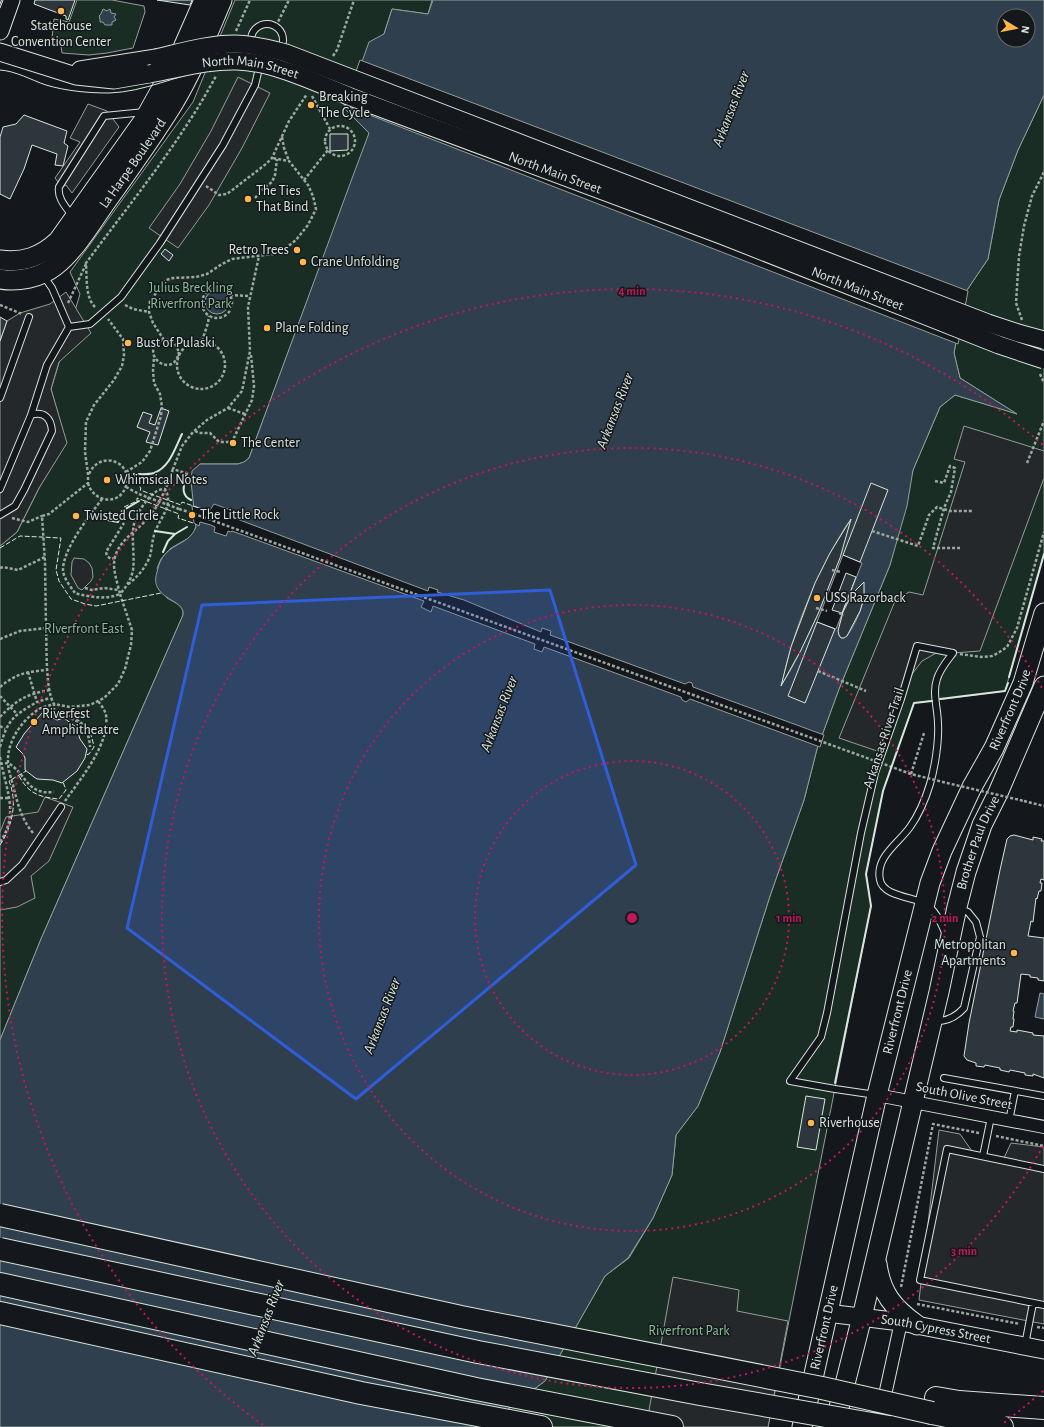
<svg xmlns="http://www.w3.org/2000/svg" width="1044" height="1427" viewBox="0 0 1044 1427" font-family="'Alegreya Sans',sans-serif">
	<rect width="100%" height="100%" fill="#14181c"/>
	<path fill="#1a2d24" stroke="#939e99" d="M77 0H112L144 6 145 12 133 48 107 53 89 55 62 53 60 39 52 38 54 19 69 22Z
		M235 0H432L428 14 392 9 384 34 371 129 249 458 244 462 238 464H200L194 504 196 527 193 534 187 539 171 548 166 553 161 559 157 568 167 598C175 603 184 605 183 615L41 939 0 1040V546L17 532 39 488 66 443 51 389 80 294 70 272 193 102Z
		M1044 95V554L1005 691 914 703 883 791 866 874 871 906 768 1427H504L509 1408 545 1381 605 1276 629 1258 653 1218 672 1175 676 1135 698 1106 720 1052 771 893 804 800 817 749 839 689 890 565 913 470 940 407 955 395 1015 413 960 378 954 353 965 293 988 259 999 200 1018 150Z"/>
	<path fill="#24282b" stroke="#939e99" d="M238 77 270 93 242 148 209 205 178 248 149 228 180 184 211 131Z
		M88 104 107 111 119 127 72 193 66 185 62 187 55 178 80 142 70 138Z
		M66 292 91 333 59 362 51 389 67 443 39 488 17 532 0 546V341L7 321 20 313 50 304Z
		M964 426 1044 451V478L980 651 953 653 938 652 922 661 909 678 880 752 839 738 895 601 909 592 923 595 965 462 954 459Z
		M74 558 84 559 89 563 92 568 93 577 91 581 82 590 78 588 71 575 72 562Z
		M45 797 73 807 49 861 31 876 35 898 17 907 0 910V832L6 817 38 812Z
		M939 1130 960 1134 974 1154 1003 1160 1011 1143 1044 1147V1324L919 1300Z
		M673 1277 739 1290 737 1311 788 1321 768 1427H646Z"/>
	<path fill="#2f3f4d" stroke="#939e99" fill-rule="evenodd" d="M433 0H1044V95L1018 150 999 200 988 259 965 293 954 353 960 378 1017 414 955 395 940 407 913 470 907 506 890 565 839 689 817 749 804 800 771 893 720 1052 698 1106 676 1135 672 1175 653 1218 628 1258 605 1276 545 1381 509 1408 504 1427H0V1040L41 939 183 615C185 603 167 601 159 590 155 584 155 579 157 572 163 541 187 549 196 527L191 482 192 471 200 464H238L244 462 249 458 354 173 369 133 345 109 369 42 384 34 392 9 428 14ZM1004 16H1028V40H1004ZM850 521C839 560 826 596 809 633 801 650 792 669 782 684 791 637 813 583 837 541 841 535 845 526 850 521ZM863 583C867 601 857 621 847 636L841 638 839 635C838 616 849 595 863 583Z
		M103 9 107 11 110 9 111 13 116 14 114 17 116 20 112 22V25H105L103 22H100V19L99 16 101 14Z
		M205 302a12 12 0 1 1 24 0a12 12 0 1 1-24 0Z
		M1040 993 1044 994V1019L1035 1017Z"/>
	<path fill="#14181c" stroke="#939e99" d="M360 60 968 291 958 344 344 105Z
		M214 504 239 513 237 519 428 591 429 587 438 590 437 592 464 600 541 632 542 628 551 631 550 635 685 684 689 682 692 683 693 687 824 735 820 747 690 699 686 702 682 700 681 697 544 647 542 652 534 649 535 644 433 606 431 612 421 607 424 601 232 531 231 532 228 531 226 536 214 532 215 527 211 525 200 522 199 526 194 523 192 506 210 510Z
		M843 555 862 563 836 629 817 622Z"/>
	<path fill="#2c363c" stroke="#d8e6dc" d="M35 0H75L68 20 66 19V16L34 4Z
		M157 0H192L190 5Z
		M24 115 67 131 64 143 68 146 63 166 55 165 57 154 32 145 24 169 10 199 0 194V137L3 127 16 124Z
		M330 134H348V150L330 151Z
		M165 249 173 255 169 261 161 254Z
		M0 317 7 321 0 341Z
		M161 408 169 411 158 445 146 442 150 432 137 427 143 412 152 415 149 423 155 425Z
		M871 483 888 490 860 562 843 555Z
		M851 519 840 558 818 614 801 650 781 686 791 647 815 583 830 553Z
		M846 573 856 577 842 613 832 610Z
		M864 582V598L860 611 847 636 844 638H841L839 635 838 631 843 612 852 594Z
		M817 622 835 629 805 703 788 696Z
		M42 713 57 720 64 718 76 727 80 739 87 749 85 758 77 771 62 783 53 780 37 779 34 777 25 770V758L23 754 16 747 24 734Z
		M1014 835 1033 840V837L1042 839 1041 841H1044V880L1041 879 1040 883H1042L1041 891H1039L1037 899 1036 898 1033 922 1031 921 1028 936 1044 938V981L1038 980V978L1030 977V975L1021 974 1017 1003H1015L1013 1011H1014L1013 1019H1014L1013 1027H1011L1010 1031 1017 1032V1030L1033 1033V1035L1044 1036V1078L1033 1074V1076L1025 1075V1073L1010 1070 1009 1072 1000 1070V1068L985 1065 984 1067 976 1066V1063L967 1060 964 1056 969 1023 1000 870 1007 839 1010 836Z
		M806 1096 825 1099 816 1150 797 1147Z"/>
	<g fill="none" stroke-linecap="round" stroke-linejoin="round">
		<g stroke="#d8e6dc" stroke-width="8">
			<path id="lane" d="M251 40a16 16 0 1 1 32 0a16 16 0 1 1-32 0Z
				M73 217C67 208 57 199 59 187L104 116 145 112
				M43 275 52 288 69 327 90 324 121 297 160 243 223 145 255 85 260 64
				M0 398 29 317
				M31 415 47 365 69 327
				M0 489 31 415C44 411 51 418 52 431L24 490 15 506 0 515
				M0 882 6 880 22 865 61 807
				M934 1021C946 1022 956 1017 964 1008L980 937 976 922 968 912 960 909
				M944 1078 1044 1096
				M876 1095 835 1089 790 1081 821 1037 827 1013 861 833 875 773 901 699 917 646 953 653C947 661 940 669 937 679 932 693 938 709 938 724 939 741 935 767 930 784 926 797 918 816 910 827 898 844 875 857 880 880 883 896 912 897 924 903 936 910 941 923 946 935
				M1009 1121 1015 1091
				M983 1156 991 1117
				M1044 1169 947 1149 920 1280 1044 1305
				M1025 1345 1033 1303"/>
		</g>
		<g stroke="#d8e6dc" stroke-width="14">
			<path id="street" d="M877 1095 1044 1127
				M878 1427 901 1322"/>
		</g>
		<g stroke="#d8e6dc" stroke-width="19">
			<g id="secondary">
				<path d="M0 31 11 0"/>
				<path d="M0 52 76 76 114 80 149 74"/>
				<path d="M80 70 156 58"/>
				<path id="s1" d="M827 1313 901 1322 1044 1350"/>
			</g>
		</g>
		<g stroke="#d8e6dc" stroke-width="21">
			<g id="primary">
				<path d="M0 260C23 263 41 257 58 241L144 120 178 59 204 0"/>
				<path id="s2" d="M0 279C18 282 40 278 55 266 74 252 92 222 106 202 129 170 152 138 173 104 193 71 207 35 222 0"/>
				<path d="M877 1264C881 1293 893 1308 917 1325"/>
				<path id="s3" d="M802 1427 877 1095 930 883 942 851 972 787 994 748 1023 683 1044 613"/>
				<path id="s4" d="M834 1427 862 1317 939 992 957 907 966 872 982 825 998 793 1044 686"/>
			</g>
		</g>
		<g stroke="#d8e6dc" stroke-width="24">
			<path id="highway" d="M0 1284 476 1389 672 1427
				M0 1313 361 1393 541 1427
				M936 1398 959 1402 1044 1408
				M932 1413 1002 1427"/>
		</g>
		<path stroke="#9da8a2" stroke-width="2.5" stroke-dasharray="3 2" stroke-linecap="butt" d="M276 26 289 0
			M236 31 250 0
			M333 56 337 50 354 0
			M312 96 330 129
			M325 141a15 15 0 1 1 30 0a15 15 0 1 1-30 0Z
			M282 137 284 148 289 161
			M304 180 328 150
			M206 186 219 195 227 194 266 164 272 158 289 121 307 94
			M255 198 262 190 272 182 275 175 277 159
			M202 303a15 15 0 1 1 30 0a15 15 0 1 1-30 0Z
			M230 295 250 296
			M68 303 86 264
			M0 305 22 314
			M125 305 133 309 149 312
			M95 307C85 297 87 277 86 263 131 202 180 143 216 76
			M1022 320 1016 303 1019 256 1024 226 1032 196 1044 172
			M164 340 153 323 149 312 150 301 166 280 173 278 196 277 207 274 222 264 232 259 273 254 282 251 296 240 308 225 316 209 313 196 308 185 289 161 272 158
			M202 341 208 323 209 316
			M177 365a24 24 0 1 1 48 0a24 24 0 1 1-48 0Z
			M179 356C179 345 169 334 158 343 141 356 174 380 179 352
			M1040 374 1044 383
			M228 408 245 414
			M195 431 199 433H210L219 442H232L252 400 254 386 251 355
			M1027 463 1044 421
			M126 472 142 462 150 451 161 416 162 407 160 394 154 383 153 371 154 357
			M188 474 173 469 182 446 193 432 207 420 228 408 242 391 250 351 248 307 259 256
			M935 481 944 483 950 466 955 468 951 492 944 508 933 548H960
			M88 483C93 502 119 507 126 486 134 462 100 449 89 474
			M126 487 139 494
			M102 499C90 515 62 550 63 571 64 579 71 587 75 593 89 597 106 600 120 594 118 585 114 574 114 564 115 541 137 532 150 516 160 503 168 485 173 469
			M179 509 189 512
			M12 518 28 522 42 516
			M872 531 918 546 929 515 937 507 950 511H973
			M115 558 111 559 107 556 106 552 124 523
			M0 568 3 567 18 570 45 557
			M832 570 841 572
			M85 588 92 590 104 588 119 590
			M816 608 827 611
			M839 613 844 615
			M46 628C47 645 45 690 54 704L70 707 90 705 104 698 118 684 125 669 131 645 132 630 120 594C126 587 131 580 133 570 135 555 131 538 134 524 137 513 147 497 157 491 159 490 162 489 165 489 174 505 161 516 155 532 152 540 152 548 150 556 146 567 137 578 127 585
			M0 639 20 631 46 628 45 562 42 516 49 514 88 483V474L85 452 86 422 94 405 114 380 122 366 124 355 123 339 108 319
			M960 654 981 657 992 656 998 653 1007 647 1017 628 1044 532
			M818 671 866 691
			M28 672 37 702 50 698
			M0 687C17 673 26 672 47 670
			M0 696 17 714
			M0 717C16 700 27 694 50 690
			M0 726 5 729
			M0 747C8 719 13 716 37 702
			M0 757C5 787 20 814 0 842
			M0 764 8 763C27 774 26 795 54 792
			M911 774 924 733
			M0 798H10
			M65 801C81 778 110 744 106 715 105 710 101 705 98 701
			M1024 801 1044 806
			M33 833C22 820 18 805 14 789 12 780 8 771 8 762 7 741 22 720 39 709 44 706 49 706 54 704V716C76 716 89 725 90 747
			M996 1136 1044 1146
			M901 1287 933 1124 979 1133
			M917 1304 1020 1324
			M1037 1327 1044 1328"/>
		<use href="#lane" stroke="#14181c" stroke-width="6"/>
		<use href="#street" stroke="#14181c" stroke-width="12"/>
		<use href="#secondary" stroke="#14181c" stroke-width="17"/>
		<use href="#primary" stroke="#14181c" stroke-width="19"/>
		<use href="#highway" stroke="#14181c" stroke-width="22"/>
		<path stroke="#d8e6dc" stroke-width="1" d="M0 8 3 0
			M0 70C16 71 31 80 46 85 66 91 88 93 109 93 145 92 176 75 210 70 233 66 257 69 280 74L1044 368"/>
		<g stroke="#d8e6dc" stroke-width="19" stroke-linecap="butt">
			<g id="secondary-bridge">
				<path d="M156 58C182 52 208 44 235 44 252 44 270 49 286 53L988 323 1018 333 1044 340"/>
				<path id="s5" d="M149 74C178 69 207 60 237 61 274 62 317 83 351 97L721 235 999 345 1044 360"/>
			</g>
		</g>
		<g stroke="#d8e6dc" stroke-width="24" stroke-linecap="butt">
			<path id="highway-bridge" d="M0 1215 461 1317 822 1388 932 1413
				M0 1249 478 1352 700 1394 889 1427"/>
		</g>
		<path stroke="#9da8a2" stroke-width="2.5" stroke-dasharray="3 2" stroke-linecap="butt" d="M139 494 179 509
			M189 512 911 774 947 783 1024 801"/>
		<use href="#secondary-bridge" stroke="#14181c" stroke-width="17"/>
		<use href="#highway-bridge" stroke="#14181c" stroke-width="22"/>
		<path stroke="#d8e6dc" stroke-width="1" stroke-dasharray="5 2" stroke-linecap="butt" d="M134 474 141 489 140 490 181 505 182 502 199 508
			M124 507 137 501V498L179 514 178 518 193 523
			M0 548 20 536 61 538 56 570 59 581 71 599 85 604 96 606 161 593
			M58 717 59 713C80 718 90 724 94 747L89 754 86 755
			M19 776C29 794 39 797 59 799L66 790 63 782
			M0 845C12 827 18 802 9 781L26 771"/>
		<path stroke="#d8e6dc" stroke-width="2" d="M134 474C140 474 148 475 154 473 170 467 175 448 182 434
			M186 476C184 485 180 495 191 500
			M92 517 118 522 122 511 139 501
			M155 531 175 534 187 527
			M163 552 168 541 175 534
			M1009 677 1044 554
			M940 699 1005 691 1008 683
			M835 1083 871 906 866 874 883 791 914 703 932 701"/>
	</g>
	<path fill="#305dd8" fill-opacity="0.2" stroke="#305dd8" stroke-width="3" stroke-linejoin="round" d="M550 590 636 865 356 1099 127 928 202 605Z"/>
	<g fill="none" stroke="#c2185b" stroke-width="2" stroke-dasharray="2 4">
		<circle cx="632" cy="918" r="157"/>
		<circle cx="632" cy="918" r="313"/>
		<path d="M1043 1146A470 470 0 1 1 1043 690"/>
		<path d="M1043 1391A627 627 0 0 1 1001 1425M263 1425A627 627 0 1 1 1043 445"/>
	</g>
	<g fill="#ffb74d" stroke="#14181c" stroke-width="1.5">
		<circle cx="61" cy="11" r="4"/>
		<circle cx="311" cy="105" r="4"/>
		<circle cx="248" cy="199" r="4"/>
		<circle cx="297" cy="250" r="4"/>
		<circle cx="303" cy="262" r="4"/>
		<circle cx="267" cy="328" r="4"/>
		<circle cx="128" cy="343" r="4"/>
		<circle cx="233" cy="443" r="4"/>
		<circle cx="107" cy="480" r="4"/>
		<circle cx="192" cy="515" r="4"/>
		<circle cx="76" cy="516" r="4"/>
		<circle cx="817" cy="598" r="4"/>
		<circle cx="34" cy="722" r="4"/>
		<circle cx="1014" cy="953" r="4"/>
		<circle cx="811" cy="1123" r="4"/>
	</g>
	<g text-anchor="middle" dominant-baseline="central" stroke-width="3" stroke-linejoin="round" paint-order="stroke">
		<g font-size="14" fill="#d8e6dc" stroke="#14181c" text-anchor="start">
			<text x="61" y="26" text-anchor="middle">Statehouse<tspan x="61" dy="16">Convention Center</tspan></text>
			<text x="319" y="97">Breaking<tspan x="319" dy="16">The Cycle</tspan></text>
			<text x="256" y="191">The Ties<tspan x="256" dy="16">That Bind</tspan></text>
			<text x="289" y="250" text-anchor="end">Retro Trees</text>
			<text x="311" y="262">Crane Unfolding</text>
			<text x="275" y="328">Plane Folding</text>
			<text x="136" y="343">Bust of Pulaski</text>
			<text x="241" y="443">The Center</text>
			<text x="115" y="480">Whimsical Notes</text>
			<text x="200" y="515">The Little Rock</text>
			<text x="84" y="516">Twisted Circle</text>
			<text x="825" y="598">USS Razorback</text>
			<text x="42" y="714">Riverfest<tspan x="42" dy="16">Amphitheatre</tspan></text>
			<text x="1006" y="945" text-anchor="end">Metropolitan<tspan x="1006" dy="16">Apartments</tspan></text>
			<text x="819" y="1123">Riverhouse</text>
		</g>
		<g font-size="14" fill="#d8e6dc" stroke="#14181c">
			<text stroke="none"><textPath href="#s5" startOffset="103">North Main Street</textPath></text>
			<text stroke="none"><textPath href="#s2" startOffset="187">La Harpe Boulevard</textPath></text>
			<text stroke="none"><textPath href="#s5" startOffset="427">North Main Street</textPath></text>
			<text stroke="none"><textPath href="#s5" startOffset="751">North Main Street</textPath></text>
			<text stroke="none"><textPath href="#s3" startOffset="750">Riverfront Drive</textPath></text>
			<text transform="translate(884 738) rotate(-72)">Arkansas River Trail</text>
			<text stroke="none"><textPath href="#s4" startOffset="602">Brother Paul Drive</textPath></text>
			<text stroke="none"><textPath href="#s3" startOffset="426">Riverfront Drive</textPath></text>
			<text transform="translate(964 1096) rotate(11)">South Olive Street</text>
			<text stroke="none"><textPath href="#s3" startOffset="102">Riverfront Drive</textPath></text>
			<text stroke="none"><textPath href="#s1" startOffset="110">South Cypress Street</textPath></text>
		</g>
		<g font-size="14" fill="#8ac095" stroke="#14181c">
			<text x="191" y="288">Julius Breckling<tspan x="191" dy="16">Riverfront Park</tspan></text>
			<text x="84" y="629">RIverfront East</text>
			<text x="689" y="1331">Riverfront Park</text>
		</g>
		<g font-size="15" font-style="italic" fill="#d8e6dc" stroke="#14181c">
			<text transform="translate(731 109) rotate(-69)">Arkansas River</text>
			<text transform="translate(615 411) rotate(-69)">Arkansas River</text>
			<text transform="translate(499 714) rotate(-69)">Arkansas River</text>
			<text transform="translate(382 1016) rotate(-69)">Arkansas River</text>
			<text transform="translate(266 1318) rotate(-69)">Arkansas River</text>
		</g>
	</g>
	<circle cx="632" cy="918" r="6" fill="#c2185b" stroke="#14181c" stroke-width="2"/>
	<g font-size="12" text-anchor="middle" font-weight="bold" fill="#c2185b" stroke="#14181c" stroke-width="3" stroke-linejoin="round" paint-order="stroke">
		<text x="632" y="295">4 min</text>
		<text x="789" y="922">1 min</text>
		<text x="945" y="922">2 min</text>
		<text x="964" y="1255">3 min</text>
	</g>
	<g transform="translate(1016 28) rotate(100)"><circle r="19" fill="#14181c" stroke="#626a69"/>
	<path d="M0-3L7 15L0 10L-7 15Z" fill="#ffb74d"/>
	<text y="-6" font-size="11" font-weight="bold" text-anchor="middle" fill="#d8e6dc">N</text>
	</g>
</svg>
